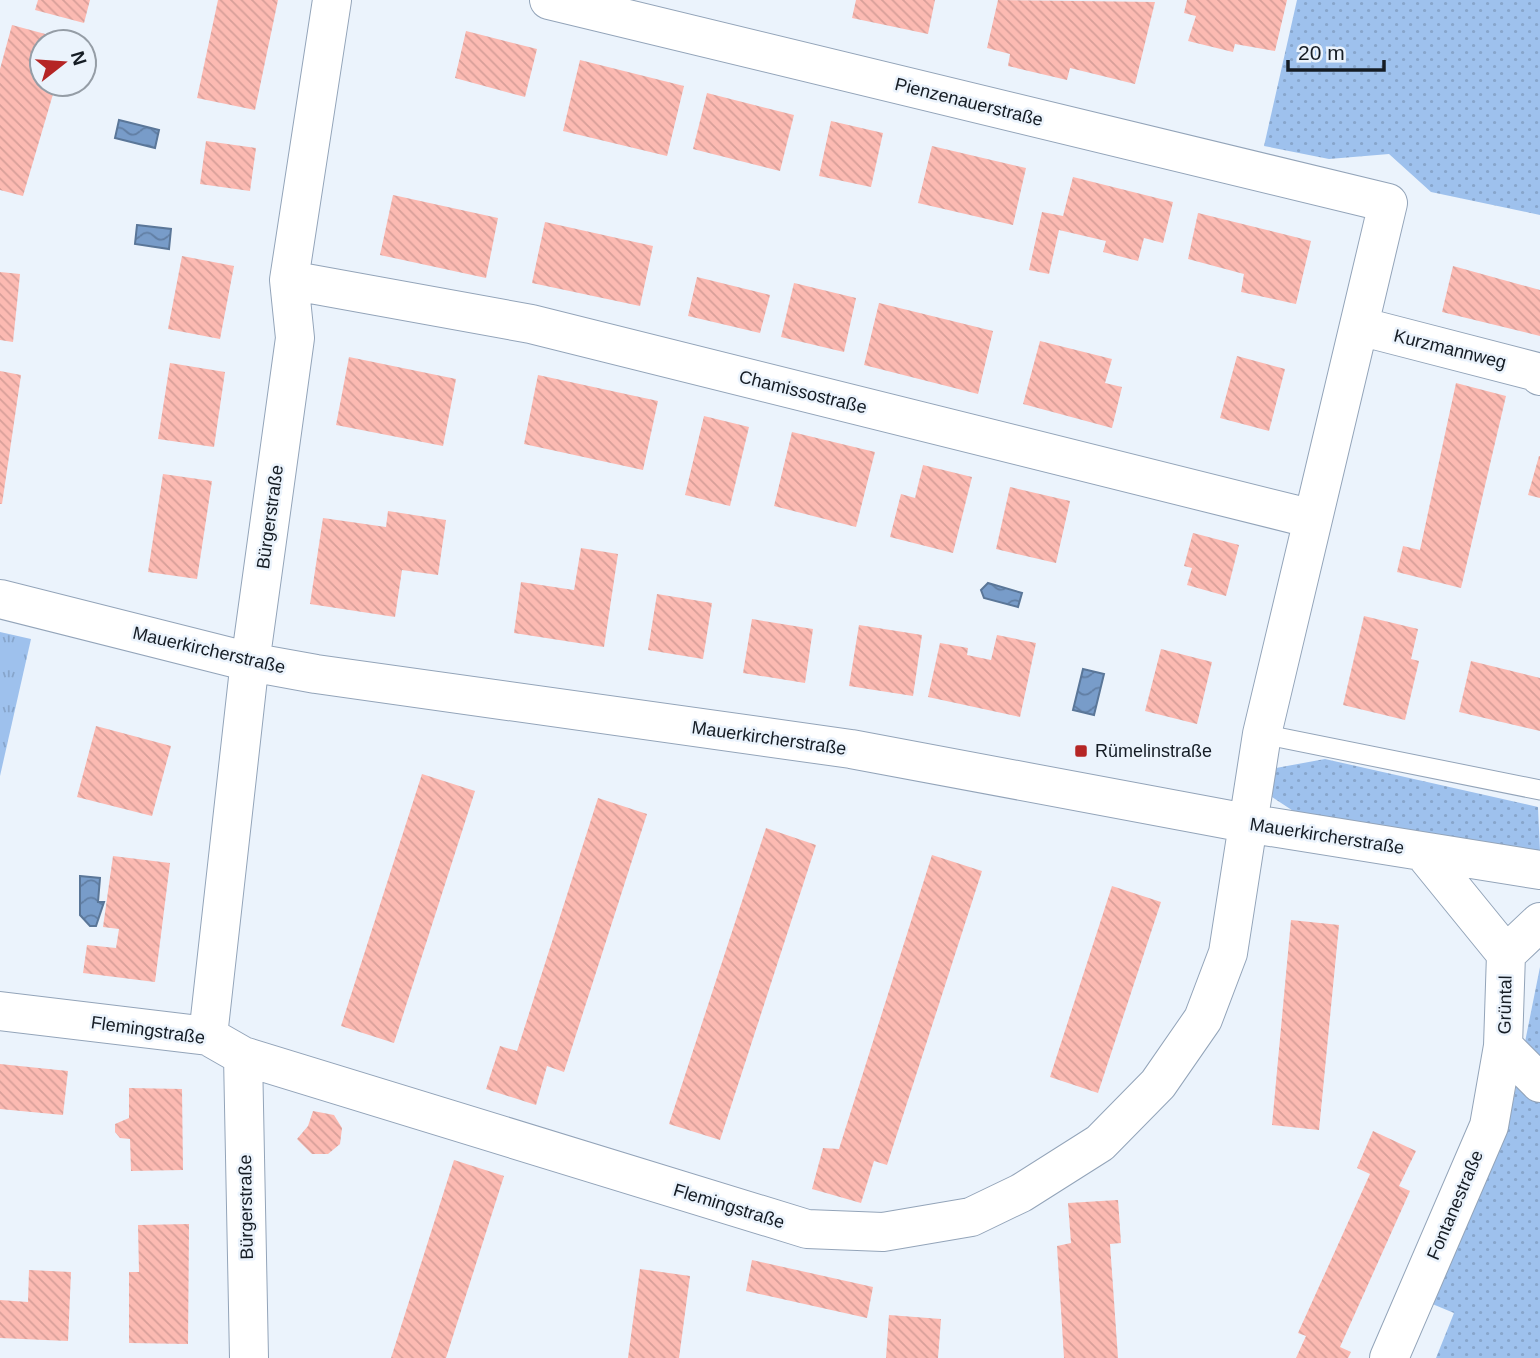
<svg xmlns="http://www.w3.org/2000/svg" width="1540" height="1358" viewBox="0 0 1540 1358" font-family="Arial,sans-serif">
	<defs>
		<pattern id="grass-tufts" width="24" height="20" patternUnits="userSpaceOnUse" patternTransform="scale(1.75)"><rect width="24" height="20" fill="#9ec1ed"/><path d="M3 7l-1-3M5 7V3M7 7l1-3M15 17l-1-3M17 17v-4M19 17l1-3" fill="none" stroke="#87a5cb"/></pattern>
		<pattern id="park-dots" width="8" height="8" patternUnits="userSpaceOnUse" patternTransform="scale(1.75)"><rect width="8" height="8" fill="#9ec1ed"/><path d="M2 2h.1M6 6h.1" fill="none" stroke="#87a5cb" stroke-width="1.8" stroke-linecap="round"/></pattern>
		<pattern id="water-waves" width="16" height="10" patternUnits="userSpaceOnUse" patternTransform="scale(1.75)"><rect width="16" height="10" fill="#789cc9"/><path d="M0 5q4-4 8 0t8 0" fill="none" stroke="#617ea3"/></pattern>
		<pattern id="building-back-hatch" width="6" height="6" patternUnits="userSpaceOnUse" patternTransform="scale(1.75)"><rect width="6" height="6" fill="#fcbab2"/><path d="M-1 5l2 2M0 0l6 6M5-1l2 2" fill="none" stroke="#d79f99"/></pattern>
	</defs>
	<rect width="100%" height="100%" fill="#ebf3fc"/>
	<path fill="url(#grass-tufts)" d="M0 632 31 639 0 776Z"/>
	<path fill="url(#park-dots)" d="M1297 0H1540V215L1431 192 1389 154 1329 159 1264 146Z
		M1325 759 1538 807 1540 852 1310 822 1272 797 1276 768Z
		M1540 967V1358H1436L1454 1313 1430 1303 1509 1122Z"/>
	<path fill="url(#water-waves)" stroke="#5a7698" stroke-width="2" d="M119 120 159 130 155 148 115 138Z
		M137 225 171 229 169 249 135 244Z
		M988 583 1022 593 1018 607 984 598 981 590Z
		M1083 669 1104 674 1094 715 1073 710Z
		M80 876 100 878 98 902H104L96 926H90L80 915Z"/>
	<path fill="url(#building-back-hatch)" d="M38 0H90L84 23 35 10Z
		M218 0H278L255 110 197 98Z
		M856 0H935L928 34 852 18Z
		M998 0 1155 2 1135 84 1070 68 1067 80 1008 66 1010 54 987 48Z
		M1187 0H1287L1275 51 1235 44 1233 52 1188 41 1196 16 1184 13Z
		M12 25 71 41 42 42V84H56L23 196 0 190V69Z
		M466 31 537 49 525 97 455 78Z
		M580 60 684 86 667 156 563 131Z
		M707 93 794 115 780 171 693 149Z
		M831 121 883 133 871 187 819 176Z
		M206 141 256 148 250 191 200 184Z
		M932 146 1026 168 1013 225 918 203Z
		M1073 177 1173 202 1163 243 1144 238 1138 261 1103 252 1106 241 1059 230 1049 274 1029 270 1042 212 1063 216Z
		M393 195 498 218 486 278 380 255Z
		M1198 213 1311 241 1296 304 1241 292 1244 274 1188 259Z
		M545 222 653 246 640 306 532 283Z
		M182 256 234 266 220 339 168 329Z
		M1453 266 1540 290V336L1442 312Z
		M0 272 20 274 13 342 0 340Z
		M697 277 770 295 760 333 688 316Z
		M794 283 856 298 844 352 781 337Z
		M879 303 993 331 978 394 864 365Z
		M1040 341 1112 359 1105 383 1122 387 1112 428 1023 404Z
		M1237 356 1285 369 1269 431 1220 418Z
		M349 357 456 379 443 446 336 425Z
		M170 363 225 372 214 447 158 439Z
		M0 371 21 375 2 504H0Z
		M538 375 658 401 643 470 524 444Z
		M1456 383 1506 396 1461 588 1397 572 1403 546 1420 550Z
		M704 416 749 427 730 506 685 495Z
		M792 432 875 452 856 527 774 506Z
		M1539 456H1540V498L1528 495Z
		M923 465 972 477 953 553 890 537 901 494 915 498Z
		M163 474 212 481 197 579 148 572Z
		M1010 487 1070 501 1056 563 996 549Z
		M388 511 446 520 438 575 402 570 395 617 310 604 323 518 386 527Z
		M1193 533 1239 545 1226 596 1187 585 1192 568 1184 566Z
		M581 548 618 554 604 647 514 633 521 582 574 590Z
		M657 594 712 603 703 659 648 650Z
		M1364 616 1418 629 1411 659 1419 661 1405 720 1343 705Z
		M752 619 813 629 805 683 743 673Z
		M859 625 922 635 913 696 849 686Z
		M997 635 1036 643 1020 717 928 697 940 643 968 648 967 655 991 660Z
		M1161 649 1212 662 1197 724 1145 711Z
		M1471 661 1540 678V731L1459 712Z
		M96 726 171 746 152 816 77 797Z
		M422 774 475 791 394 1043 341 1026Z
		M598 798 647 814 564 1072 547 1066 536 1105 486 1089 500 1046 517 1051Z
		M766 828 816 845 720 1140 669 1124Z
		M932 855 982 871 887 1165 874 1161 861 1203 812 1189 823 1148 839 1149Z
		M113 856 170 863 155 982 83 973 87 945 116 948 119 929 103 927Z
		M1112 886 1161 902 1098 1093 1050 1077Z
		M1291 920 1339 925 1319 1130 1272 1125Z
		M0 1064 68 1071 63 1115 0 1109Z
		M129 1088 182 1089 183 1170 131 1171 130 1139 120 1138 115 1132V1124L129 1118Z
		M313 1111 334 1115 342 1128 340 1144 328 1154H312L297 1139 308 1126Z
		M1373 1131 1416 1151 1399 1186 1410 1191 1340 1347 1351 1352 1348 1358H1296L1306 1336 1298 1333 1370 1174 1357 1168Z
		M454 1160 504 1176 446 1358H391Z
		M1118 1200 1121 1243 1110 1244 1118 1358H1064L1057 1246 1071 1243 1068 1203Z
		M189 1224 188 1344 129 1343V1272H139L138 1225Z
		M752 1260 873 1287 867 1318 746 1291Z
		M640 1269 690 1276 679 1358H628Z
		M29 1270 71 1272 68 1341 0 1338V1300L28 1302Z
		M889 1315 941 1319 938 1358H886Z"/>
	<g fill="none" stroke-linecap="round" stroke-linejoin="round">
		<g stroke="#93a4b9" stroke-width="21">
			<path id="lane" d="M1262 734 1540 790"/>
		</g>
		<g stroke="#93a4b9" stroke-width="40">
			<path id="street" d="M289 280 531 324 1313 519
				M1359 326 1537 372 1540 376
				M0 599 250 662 316 674 851 749 1246 823 1540 870
				M1506 954 1540 922
				M0 1011 208 1036 243 1056 807 1229 883 1232 971 1217 1021 1193 1100 1143 1158 1084 1203 1019 1228 953 1262 734 1388 203 549 0
				M208 1036 248 678 295 338 289 280 332 0
				M1503 1046 1540 1083
				M243 1056 249 1358
				M1389 1358 1489 1126 1503 1046 1506 954 1423 852"/>
		</g>
		<use href="#lane" stroke="#fff" stroke-width="19"/>
		<use href="#street" stroke="#fff" stroke-width="38"/>
	</g>
	<rect fill="#b52525" stroke="#ebf3fc" stroke-width="2.5" x="1074" y="744" width="14" height="14" rx="3.5"/>
	<g text-anchor="middle" dominant-baseline="central" stroke-width="5" stroke-linejoin="round" paint-order="stroke">
		<g font-size="18" fill="#151c24" stroke="#ebf3fc">
			<text transform="translate(969 102) rotate(14)">Pienzenauerstraße</text>
			<text transform="translate(1450 349) rotate(14)">Kurzmannweg</text>
			<text transform="translate(803 392) rotate(14)">Chamissostraße</text>
			<text transform="translate(270 517) rotate(-82)">Bürgerstraße</text>
			<text transform="translate(209 650) rotate(13)">Mauerkircherstraße</text>
			<text transform="translate(769 738) rotate(8)">Mauerkircherstraße</text>
			<text transform="translate(1327 836) rotate(9)">Mauerkircherstraße</text>
			<text transform="translate(1505 1005) rotate(-89)">Grüntal</text>
			<text transform="translate(148 1030) rotate(8)">Flemingstraße</text>
			<text transform="translate(1455 1205) rotate(-67)">Fontanestraße</text>
			<text transform="translate(729 1206) rotate(17)">Flemingstraße</text>
			<text transform="translate(246 1207) rotate(-91)">Bürgerstraße</text>
		</g>
		<g font-size="18" fill="#151c24" stroke="#ebf3fc" text-anchor="start">
			<text x="1095" y="751">Rümelinstraße</text>
		</g>
	</g>
	<g transform="translate(63 63) rotate(73)"><circle r="33" fill="#ebf3fc" stroke="#959da6" stroke-width="2"/>
	<path d="M0-5L12 26L0 18L-12 26Z" fill="#b52525"/>
	<text y="-10" font-size="19" font-weight="bold" text-anchor="middle" fill="#151c24">N</text>
	</g>
	<path d="M1288 60v10h96v-10" fill="none" stroke="#151c24" stroke-width="3.5"/>
	<text x="1298" y="60" font-size="21" fill="#151c24" stroke="#ebf3fc" stroke-width="5" paint-order="stroke">20 m</text>
</svg>
